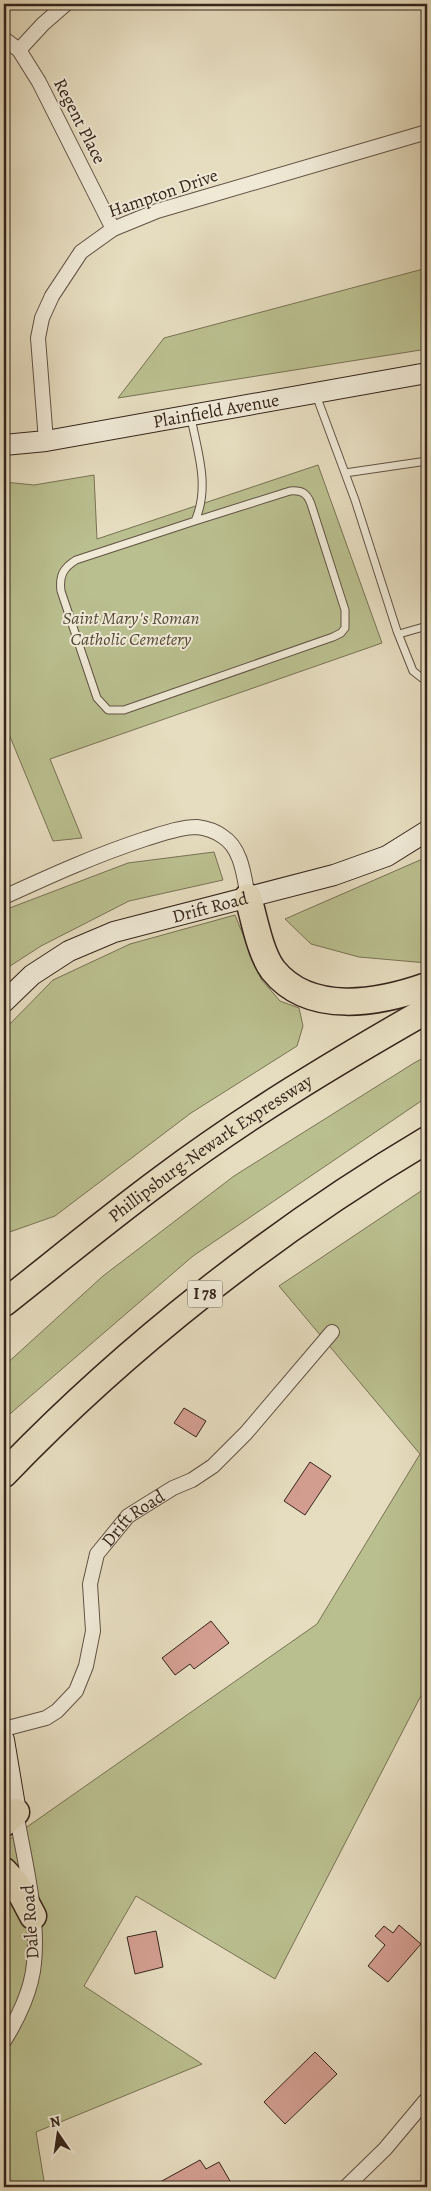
<svg xmlns="http://www.w3.org/2000/svg" width="431" height="2191" viewBox="0 0 431 2191" font-family="Alegreya,serif">
	<rect width="100%" height="100%" fill="#e6ddc0"/>
	<filter id="stains"><feTurbulence type="fractalNoise" baseFrequency=".004" numOctaves="4"/><feColorMatrix values="0 0 0 0 .2 0 0 0 0 .09 0 0 0 0 .02 0 0 0 .5 -.17"/></filter>
	<radialGradient id="worn" r=".72"><stop offset=".6" stop-color="#630" stop-opacity="0"/><stop offset="1" stop-color="#630" stop-opacity=".3"/></radialGradient>
	<path fill="#babf8f" stroke="#787254" d="M427 268V349L118 398 164 338Z
		M318 465 382 643 50 759 82 838 53 841 4 722V482L34 485 94 475 97 539Z
		M214 852 223 880 129 901 41 946 4 970V911L7 909 128 863Z
		M427 857V963L359 957 311 944 285 919Z
		M235 915 261 979 280 1001 299 1008 303 1026 297 1046 191 1113 55 1216 4 1234V1030L53 980 130 944Z
		M427 1056V1097L193 1256 4 1419V1366L103 1276 234 1176 414 1063Z
		M427 1187V1684L275 1979 136 1896 84 1986 202 2064 36 2132 45 2187H4V1843L317 1624 420 1454 279 1286Z"/>
	<path fill="#d39e91" stroke="#35241a" d="M184 1408 206 1421 196 1437 174 1423Z
		M310 1462 331 1476 305 1515 284 1501Z
		M211 1621 229 1643 194 1669 190 1664 175 1675 162 1658Z
		M399 1925 421 1944 388 1982 368 1966 385 1945 375 1936 384 1926 393 1933Z
		M156 1931 163 1967 135 1974 127 1937Z
		M315 2052 337 2074 285 2124 264 2102Z
		M200 2160 206 2169 219 2162 230 2181 219 2187H151Z"/>
	<g fill="none" stroke-linecap="round" stroke-linejoin="round">
		<g stroke="#615244" stroke-width="9">
			<path id="lane" d="M316 395 355 500 397 631 413 671 422 678 427 677
				M191 418C198 453 210 487 195 521L76 560C63 568 59 576 61 591L97 698 108 710H124L333 637 341 633 345 628V610L311 504C307 493 302 490 290 491L195 521
				M345 473 427 461
				M399 634 427 626"/>
		</g>
		<g stroke="#615244" stroke-width="16">
			<g id="street">
				<path d="M4 39 19 50 39 82 113 229"/>
				<path d="M19 50 43 24 66 4"/>
				<path d="M46 441 38 338 42 318 52 296 81 252 113 229 157 211 427 132"/>
				<path d="M4 897C50 876 96 855 145 839 161 834 180 827 197 827 205 828 215 831 222 836 242 848 244 877 248 897"/>
				<path id="s1" d="M4 1729 46 1718 57 1711 76 1691 86 1666 93 1631 90 1584 97 1554 128 1516 173 1488 192 1480 213 1466 246 1433 332 1332"/>
				<path d="M4 2041C18 2019 32 1989 34 1963 39 1915 24 1859 16 1812"/>
				<path d="M346 2187 385 2149 427 2099"/>
			</g>
		</g>
		<g stroke="#35241a" stroke-width="22">
			<g id="secondary">
				<path id="s2" d="M4 445 46 441 427 373"/>
				<path id="s3" d="M4 1002 32 975 69 951 114 932 334 875 387 856 427 831"/>
				<path d="M4 1740 16 1812"/>
			</g>
		</g>
		<g stroke="#35241a" stroke-width="29">
			<g id="highway">
				<path d="M248 897C254 918 260 953 273 970 310 1016 379 1003 427 986"/>
				<path id="s4" d="M4 1303C56 1262 108 1219 162 1179 246 1116 336 1062 427 1010"/>
				<path d="M4 1474C126 1347 275 1230 427 1140"/>
				<path d="M4 1823 16 1812"/>
				<path d="M4 1871 16 1884 33 1916"/>
			</g>
		</g>
		<use href="#lane" stroke="#efe9d6" stroke-width="7"/>
		<use href="#street" stroke="#efe9d6" stroke-width="14"/>
		<use href="#secondary" stroke="#efe9d6" stroke-width="20"/>
		<use href="#highway" stroke="#e6ddc0" stroke-width="26"/>
	</g>
	<g text-anchor="middle" dominant-baseline="central" stroke-width="4" stroke-linejoin="round" paint-order="stroke">
		<rect fill="#efe9d6" stroke="#6d5f52" stroke-width="1" x="187.5" y="1280.5" width="35" height="27" rx="4"/>
		<g font-size="16" font-weight="bold" fill="#35241a">
			<text x="205" y="1294">I 78</text>
		</g>
		<g font-size="18" fill="#35241a" stroke="#efe9d6">
			<text transform="translate(80 121) rotate(63)">Regent Place</text>
			<text transform="translate(163 193) rotate(-19)">Hampton Drive</text>
			<text stroke="none"><textPath href="#s2" startOffset="215">Plainfield Avenue</textPath></text>
			<text stroke="none"><textPath href="#s3" startOffset="231">Drift Road</textPath></text>
			<text stroke="none"><textPath href="#s4" startOffset="258">Phillipsburg-Newark Expressway</textPath></text>
			<text stroke="none"><textPath href="#s1" startOffset="276">Drift Road</textPath></text>
			<text transform="translate(30 1922) rotate(-94)">Dale Road</text>
		</g>
		<g font-size="18" font-style="italic" fill="#564b37" stroke="#efe9d6">
			<text x="131" y="618">Saint Mary's Roman<tspan x="131" dy="21">Catholic Cemetery</tspan></text>
		</g>
	</g>
	<rect width="431" height="2191" fill="none" stroke="#e6ddc0" stroke-width="20"/>
	<rect x="5" y="5" width="421" height="2181" fill="none" stroke="#35241a" stroke-width="2.5"/>
	<rect x="10" y="10" width="411" height="2171" fill="none" stroke="#35241a"/>
	<g transform="translate(58 2134) rotate(347)" stroke="#efe9d6" stroke-width="4" paint-order="stroke">
	<path d="M0-4L9 19L0 12L-9 19Z" fill="#35241a"/>
	<text y="-8" font-size="14" font-weight="bold" text-anchor="middle" fill="#35241a">N</text>
	</g>
	<rect width="100%" height="100%" filter="url(#stains)"/>
	<rect width="100%" height="100%" fill="url(#worn)"/>
</svg>
